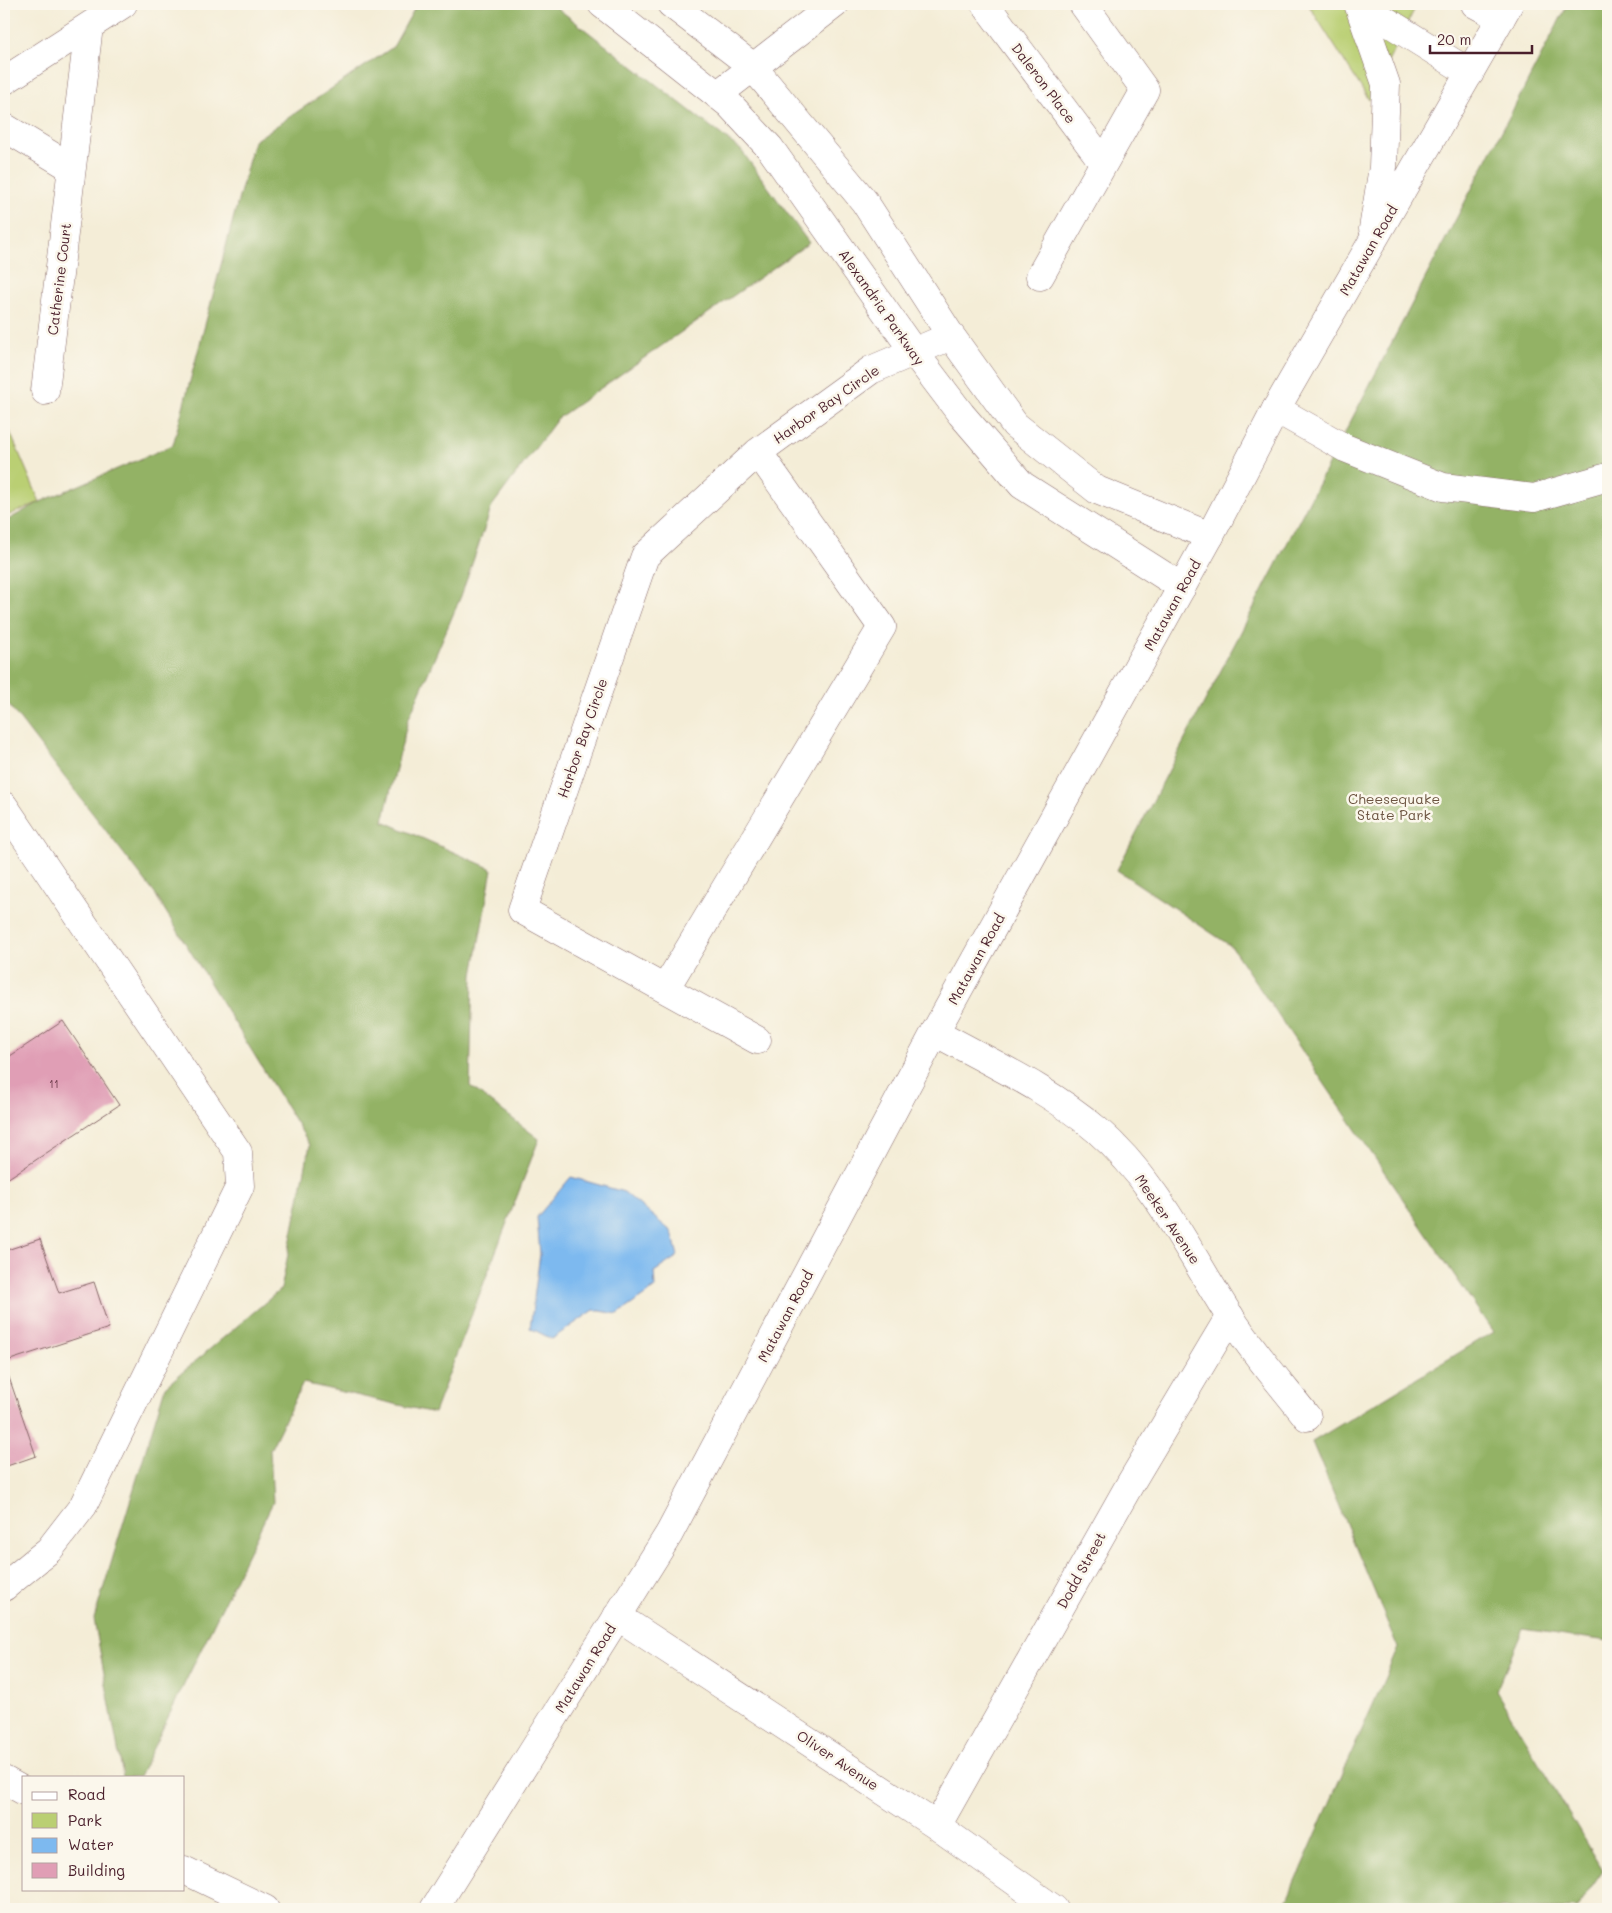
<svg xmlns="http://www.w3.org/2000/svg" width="1612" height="1913" viewBox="0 0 1612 1913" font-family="Mali,sans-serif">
	<rect width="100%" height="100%" fill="#fbf7ec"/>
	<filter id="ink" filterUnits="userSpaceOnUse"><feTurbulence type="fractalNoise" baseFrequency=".02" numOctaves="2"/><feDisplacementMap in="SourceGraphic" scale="10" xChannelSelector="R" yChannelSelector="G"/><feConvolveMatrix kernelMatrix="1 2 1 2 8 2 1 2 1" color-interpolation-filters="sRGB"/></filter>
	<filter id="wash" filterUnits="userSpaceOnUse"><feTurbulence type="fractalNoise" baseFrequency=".0096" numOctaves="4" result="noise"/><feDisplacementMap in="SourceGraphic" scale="20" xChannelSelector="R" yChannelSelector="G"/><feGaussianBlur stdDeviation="1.12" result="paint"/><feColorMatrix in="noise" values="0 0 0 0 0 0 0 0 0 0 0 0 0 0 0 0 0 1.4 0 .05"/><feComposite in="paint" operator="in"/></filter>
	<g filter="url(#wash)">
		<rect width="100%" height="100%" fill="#f4edd7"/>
		<path fill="#bacf73" stroke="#82774f" d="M1308 4H1417L1369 100Z
			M4 418 40 502 4 517Z"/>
		<path fill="#93b265" stroke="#6e6848" d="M417 4H552L741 150 809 243 558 418 492 506 461 596 408 720 383 821 492 869 473 975 470 1086 539 1139 434 1413 303 1383 270 1450 273 1502 139 1777H123L94 1619 165 1387 281 1289 310 1145 155 894 4 699V522L40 502 173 445 254 141 393 47Z
			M1568 4H1608V1641L1523 1629 1496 1691 1603 1870 1576 1909H1283L1398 1648 1312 1442 1493 1332 1231 946 1117 870Z"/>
		<path fill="#7db9ef" stroke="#646c8d" d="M571 1177 624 1192 672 1232 678 1256 654 1272 655 1288 618 1314 594 1310 552 1339 530 1328 540 1254 537 1217Z"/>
		<g id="blocks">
			<path fill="#e09eb5" d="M63 1021 119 1105 4 1181V1060Z
				M40 1239 59 1293 94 1282 109 1328 4 1362V1251Z
				M4 1363 36 1456 4 1467Z"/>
		</g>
	</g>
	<g filter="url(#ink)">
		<use href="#blocks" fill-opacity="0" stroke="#866767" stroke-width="1"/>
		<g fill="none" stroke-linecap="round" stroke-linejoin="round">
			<g stroke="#866767" stroke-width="29">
				<path id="minor" d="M602 4 729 104 770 148 914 352 961 414 1022 485 1182 587
					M671 4 752 66 864 201 951 336 1015 425 1097 490 1210 536
					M985 4 1103 162
					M1359 4 1470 73
					M1475 4 1501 18
					M4 81 123 4
					M717 95 835 4
					M4 127 72 168
					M1040 276 1145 90 1083 4
					M45 391 89 26
					M1276 409 1345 448 1443 487 1534 498 1608 477
					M4 806 238 1152 240 1186 83 1506 49 1550 4 1587
					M665 989 882 627 758 452
					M935 1032C991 1063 1049 1089 1097 1130 1156 1181 1188 1251 1229 1315 1252 1351 1281 1384 1307 1417
					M757 1040 522 910 645 556 758 452 871 370 951 336
					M617 1616 937 1826 1054 1909
					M4 1780 24 1791
					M937 1826 1130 1484 1230 1316
					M184 1870 265 1909"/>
			</g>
			<g stroke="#866767" stroke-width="29">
				<path id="major" d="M1358 4 1386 84 1383 167 1373 229
					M434 1909 669 1534 935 1032 1210 536 1276 409 1509 4"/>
			</g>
			<use href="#minor" stroke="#fff" stroke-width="28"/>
			<use href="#major" stroke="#fff" stroke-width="28"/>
		</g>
	</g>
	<g text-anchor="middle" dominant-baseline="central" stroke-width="5" stroke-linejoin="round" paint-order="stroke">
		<g font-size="11" fill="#703f4e">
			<text x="54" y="1083">11</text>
		</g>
		<g font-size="14" fill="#4a1f2b" stroke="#fbf7ec">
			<text transform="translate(1044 83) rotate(53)">Daleron Place</text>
			<text transform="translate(1368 250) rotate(-60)">Matawan Road</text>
			<text transform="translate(59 279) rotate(-83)">Catherine Court</text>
			<text transform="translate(882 307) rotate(55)">Alexandria Parkway</text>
			<text transform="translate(826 404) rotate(-35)">Harbor Bay Circle</text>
			<text transform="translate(1172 605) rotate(-61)">Matawan Road</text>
			<text transform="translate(582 738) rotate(-71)">Harbor Bay Circle</text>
			<text transform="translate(976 959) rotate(-61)">Matawan Road</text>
			<text transform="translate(1168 1219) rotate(56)">Meeker Avenue</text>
			<text transform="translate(785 1316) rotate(-62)">Matawan Road</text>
			<text transform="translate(1081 1570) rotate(-61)">Dodd Street</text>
			<text transform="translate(585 1668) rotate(-58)">Matawan Road</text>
			<text transform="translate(838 1760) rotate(34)">Oliver Avenue</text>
		</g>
		<g font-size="14" fill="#6c5441" stroke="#fbf7ec">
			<text x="1394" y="798">Cheesequake<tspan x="1394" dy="16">State Park</tspan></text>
		</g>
	</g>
	<rect width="1612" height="1913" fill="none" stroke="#fbf7ec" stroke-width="20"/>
	<rect x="22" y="1776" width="162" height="115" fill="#fbf7ec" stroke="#b4a19f"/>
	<rect x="32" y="1792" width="25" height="8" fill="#ffffff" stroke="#b4a19f"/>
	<text x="68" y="1800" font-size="15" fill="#4a1f2b">Road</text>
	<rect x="32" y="1813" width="25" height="15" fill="#bacf73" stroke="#b4a19f"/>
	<text x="68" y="1826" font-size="15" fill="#4a1f2b">Park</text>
	<rect x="32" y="1838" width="25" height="15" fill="#7db9ef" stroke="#b4a19f"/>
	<text x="68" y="1850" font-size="15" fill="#4a1f2b">Water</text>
	<rect x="32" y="1863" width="25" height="15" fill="#e09eb5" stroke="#b4a19f"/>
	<text x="68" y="1876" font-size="15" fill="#4a1f2b">Building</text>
	<path d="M1430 45v8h102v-8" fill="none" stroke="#4a1f2b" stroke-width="2.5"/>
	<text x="1437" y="45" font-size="15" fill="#4a1f2b" stroke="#fbf7ec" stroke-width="4" paint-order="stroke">20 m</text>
</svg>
